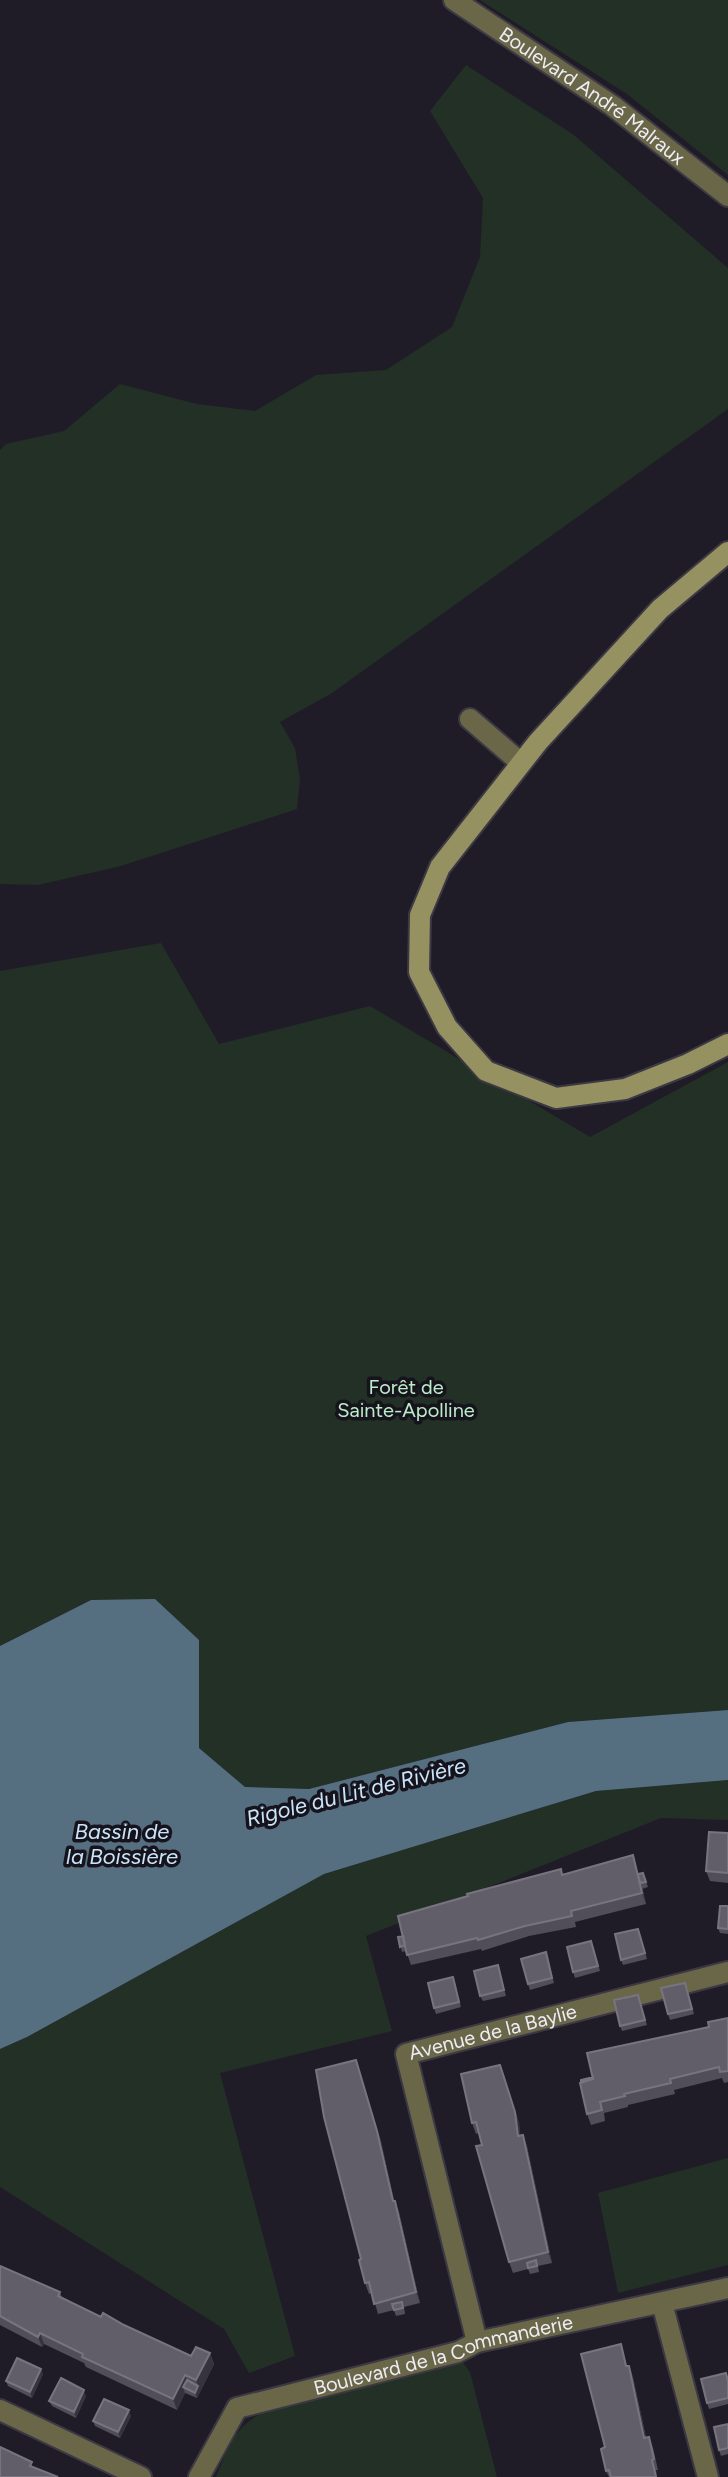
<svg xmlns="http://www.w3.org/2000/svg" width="728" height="2477" viewBox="0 0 728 2477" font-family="Figtree,sans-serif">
	<rect width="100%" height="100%" fill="#1f1c27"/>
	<path fill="#223026" d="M480 0H728V175L627 94Z
		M466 65 574 135 728 268V409L332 693 280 722 295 748 300 779 297 809 121 866 38 885 0 884V450L6 444 64 431 120 384 197 404 255 411 316 375 386 370 452 327 480 257 483 198 430 111Z
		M161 943 219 1044 370 1006 590 1137 728 1062V1710L568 1722 309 1789 245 1787 199 1748V1640L91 1600 0 1646V971Z
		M728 1780V1820L661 1818 366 1936 392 2031 220 2073 295 2356 249 2373 224 2329 0 2187V2049L27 2037 324 1874 596 1791Z
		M728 2158V2265L618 2293 598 2193Z
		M462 2361 470 2372 497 2477H216C232 2438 236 2424 276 2406Z"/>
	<path fill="#556f80" d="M155 1599 199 1640V1748L245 1787 309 1789 568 1722 728 1710V1780L596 1791 324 1874 27 2037 0 2049V1646L91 1600Z"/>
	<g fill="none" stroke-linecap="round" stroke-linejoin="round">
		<g stroke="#3c3944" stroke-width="24">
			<g id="minor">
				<path d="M470 719 521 763"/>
				<path d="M662 2303 708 2477"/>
				<path id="s1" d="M477 2342 406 2054 728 1972"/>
				<path d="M0 2410 141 2477"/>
				<path id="s2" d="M199 2477 237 2408 458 2352 477 2342 728 2288"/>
			</g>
		</g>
		<g stroke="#3c3944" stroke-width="24">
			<g id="tertiary">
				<path id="s3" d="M454 0 613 106 728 196"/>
			</g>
		</g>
		<g stroke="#3c3944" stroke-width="24">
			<path id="secondary" d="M728 552 660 609 538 742 440 867 420 915 419 972 447 1027 486 1071 556 1098 625 1089 688 1064 728 1044"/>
		</g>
		<use href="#minor" stroke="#6a6749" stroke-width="20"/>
		<use href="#tertiary" stroke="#6a6749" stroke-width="20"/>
		<use href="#secondary" stroke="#969160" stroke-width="20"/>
	</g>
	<path fill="#514d59" d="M728 1833V1883L710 1881 706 1871Z
		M636 1866 638 1874 643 1873 648 1887 642 1889V1886L646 1904 575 1922 576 1927 529 1936 482 1951 481 1949 411 1965 406 1951 402 1952 398 1937 561 1869 563 1875Z
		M728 1906V1934L720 1933 718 1928Z
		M640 1934 647 1959 623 1965 621 1960Z
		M593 1946 600 1971 575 1978 573 1972Z
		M548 1958 554 1983 530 1990 528 1984Z
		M498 1965 506 1996 483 2001 480 1996Z
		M455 1983 461 2007 436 2014 434 2008Z
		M687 1988 694 2014 670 2020 668 2014Z
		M638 1995 647 2025 622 2031 620 2026Z
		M728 2018V2082L724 2083 722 2078 674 2090 675 2094 628 2105V2107L604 2113 605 2121 591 2125 587 2114 593 2077Z
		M356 2060 381 2141 394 2201 399 2212 420 2303 404 2307 405 2314 396 2316 394 2310 378 2314 372 2293 369 2294 365 2283 361 2259Z
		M504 2075 519 2123 520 2135H523L527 2146 552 2263 538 2266 539 2272 530 2274 528 2269 513 2273 509 2262 479 2133 476 2134 472 2123Z
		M0 2266 60 2292 62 2298 101 2317 124 2325 191 2356 210 2353 214 2364 197 2398 185 2393 177 2410 86 2367 84 2363 44 2344 42 2347 0 2325Z
		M621 2344 627 2366H629L633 2377 646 2437H649L653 2448 658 2470H656L657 2477H609L606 2471 605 2447Z
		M43 2374 32 2398 8 2386 6 2381Z
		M728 2378V2404L709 2409 707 2403Z
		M86 2396 76 2418 52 2406 49 2401Z
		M131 2416 120 2438 95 2426 93 2421Z
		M728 2424V2454L721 2456 719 2450Z"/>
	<path fill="#36323e" d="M633 1855 636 1866 646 1904 642 1893Z
		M356 2060 381 2141 397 2212 393 2201Z
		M500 2065 519 2123 522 2147 518 2136Z
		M523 2135 527 2146 552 2263 548 2252Z
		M395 2201 399 2212 420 2303 416 2292Z
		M40 2333 44 2344 42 2347 38 2337Z
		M210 2353 214 2364 197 2398 195 2393 198 2386 196 2380Z
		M629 2366 633 2377 648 2449 644 2438Z
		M41 2369 43 2374 32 2398 30 2392Z
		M185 2375 189 2386 183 2387 185 2393 177 2410 173 2399Z
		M84 2390 86 2396 76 2418 74 2412Z
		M129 2410 131 2416 120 2438 118 2432Z"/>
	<path fill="#625e69" stroke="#78747f" stroke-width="2" d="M709 1832 728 1833V1873L706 1871Z
		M633 1855 642 1893 571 1911 572 1916 525 1926 478 1940 477 1938 407 1955 398 1916 468 1896 467 1894 561 1869 562 1875Z
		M643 1873 646 1882 640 1883 638 1874Z
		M720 1906H728V1929L718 1928Z
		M638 1929 645 1953 621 1960 615 1934Z
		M403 1936 405 1945 400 1947 398 1937Z
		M591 1941 598 1966 573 1972 567 1947Z
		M546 1952 552 1978 528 1984 521 1959Z
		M498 1965 504 1990 480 1996 474 1971Z
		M453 1977 459 2002 434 2008 428 1983Z
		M685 1983 692 2009 668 2014 661 1988Z
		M638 1995 645 2020 620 2026 614 2000Z
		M728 2018V2071L720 2072 719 2067 670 2079 671 2083 624 2094 625 2096 600 2102 602 2110 587 2114 580 2083 593 2079 587 2053 709 2027 708 2022Z
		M356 2060 377 2131 393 2201H395L416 2292 374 2304 369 2282 365 2283 359 2260 361 2259 324 2117 316 2070Z
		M500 2065 515 2112 518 2136 523 2135 548 2252 509 2262 476 2146 482 2145 476 2122 472 2123 461 2074Z
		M593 2077V2079L581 2082V2080Z
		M536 2260 537 2266 528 2268 527 2263Z
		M0 2266 60 2292 58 2296 101 2317 103 2313 124 2325 191 2356 196 2347 210 2353 196 2380 185 2375 173 2399 82 2357 83 2354 40 2333 38 2337 0 2316Z
		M402 2302 403 2308 394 2310 392 2304Z
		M621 2344 626 2366H629L644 2438 649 2437 654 2459 652 2460 656 2477H611L609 2470 606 2471 601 2449 605 2447 581 2354Z
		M17 2358 41 2369 30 2392 6 2381Z
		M726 2373 728 2381V2398L707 2403 701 2379Z
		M61 2378 84 2390 74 2412 49 2401Z
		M187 2380 198 2386 195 2393 183 2387Z
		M104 2399 129 2410 118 2432 93 2421Z
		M728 2424V2448L719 2450 714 2427Z
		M0 2447 32 2462 30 2466 58 2477H0Z"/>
	<g text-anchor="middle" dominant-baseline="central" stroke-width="7" stroke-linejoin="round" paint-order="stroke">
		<g font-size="20" fill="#eeecf4" stroke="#16131d">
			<text stroke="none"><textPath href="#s3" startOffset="168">Boulevard André Malraux</textPath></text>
			<text stroke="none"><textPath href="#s1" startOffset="386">Avenue de la Baylie</textPath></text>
			<text stroke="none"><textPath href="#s2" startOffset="292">Boulevard de la Commanderie</textPath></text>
		</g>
		<g font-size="20" fill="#baecc8" stroke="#16131d">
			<text x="406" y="1387">Forêt de<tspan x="406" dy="23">Sainte-Apolline</tspan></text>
		</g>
		<g font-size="22" font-style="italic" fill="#c8e5fa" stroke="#16131d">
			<text transform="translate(356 1792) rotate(-14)">Rigole du Lit de Rivière</text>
			<text x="122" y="1831">Bassin de<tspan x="122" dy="25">la Boissière</tspan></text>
		</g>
	</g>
</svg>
